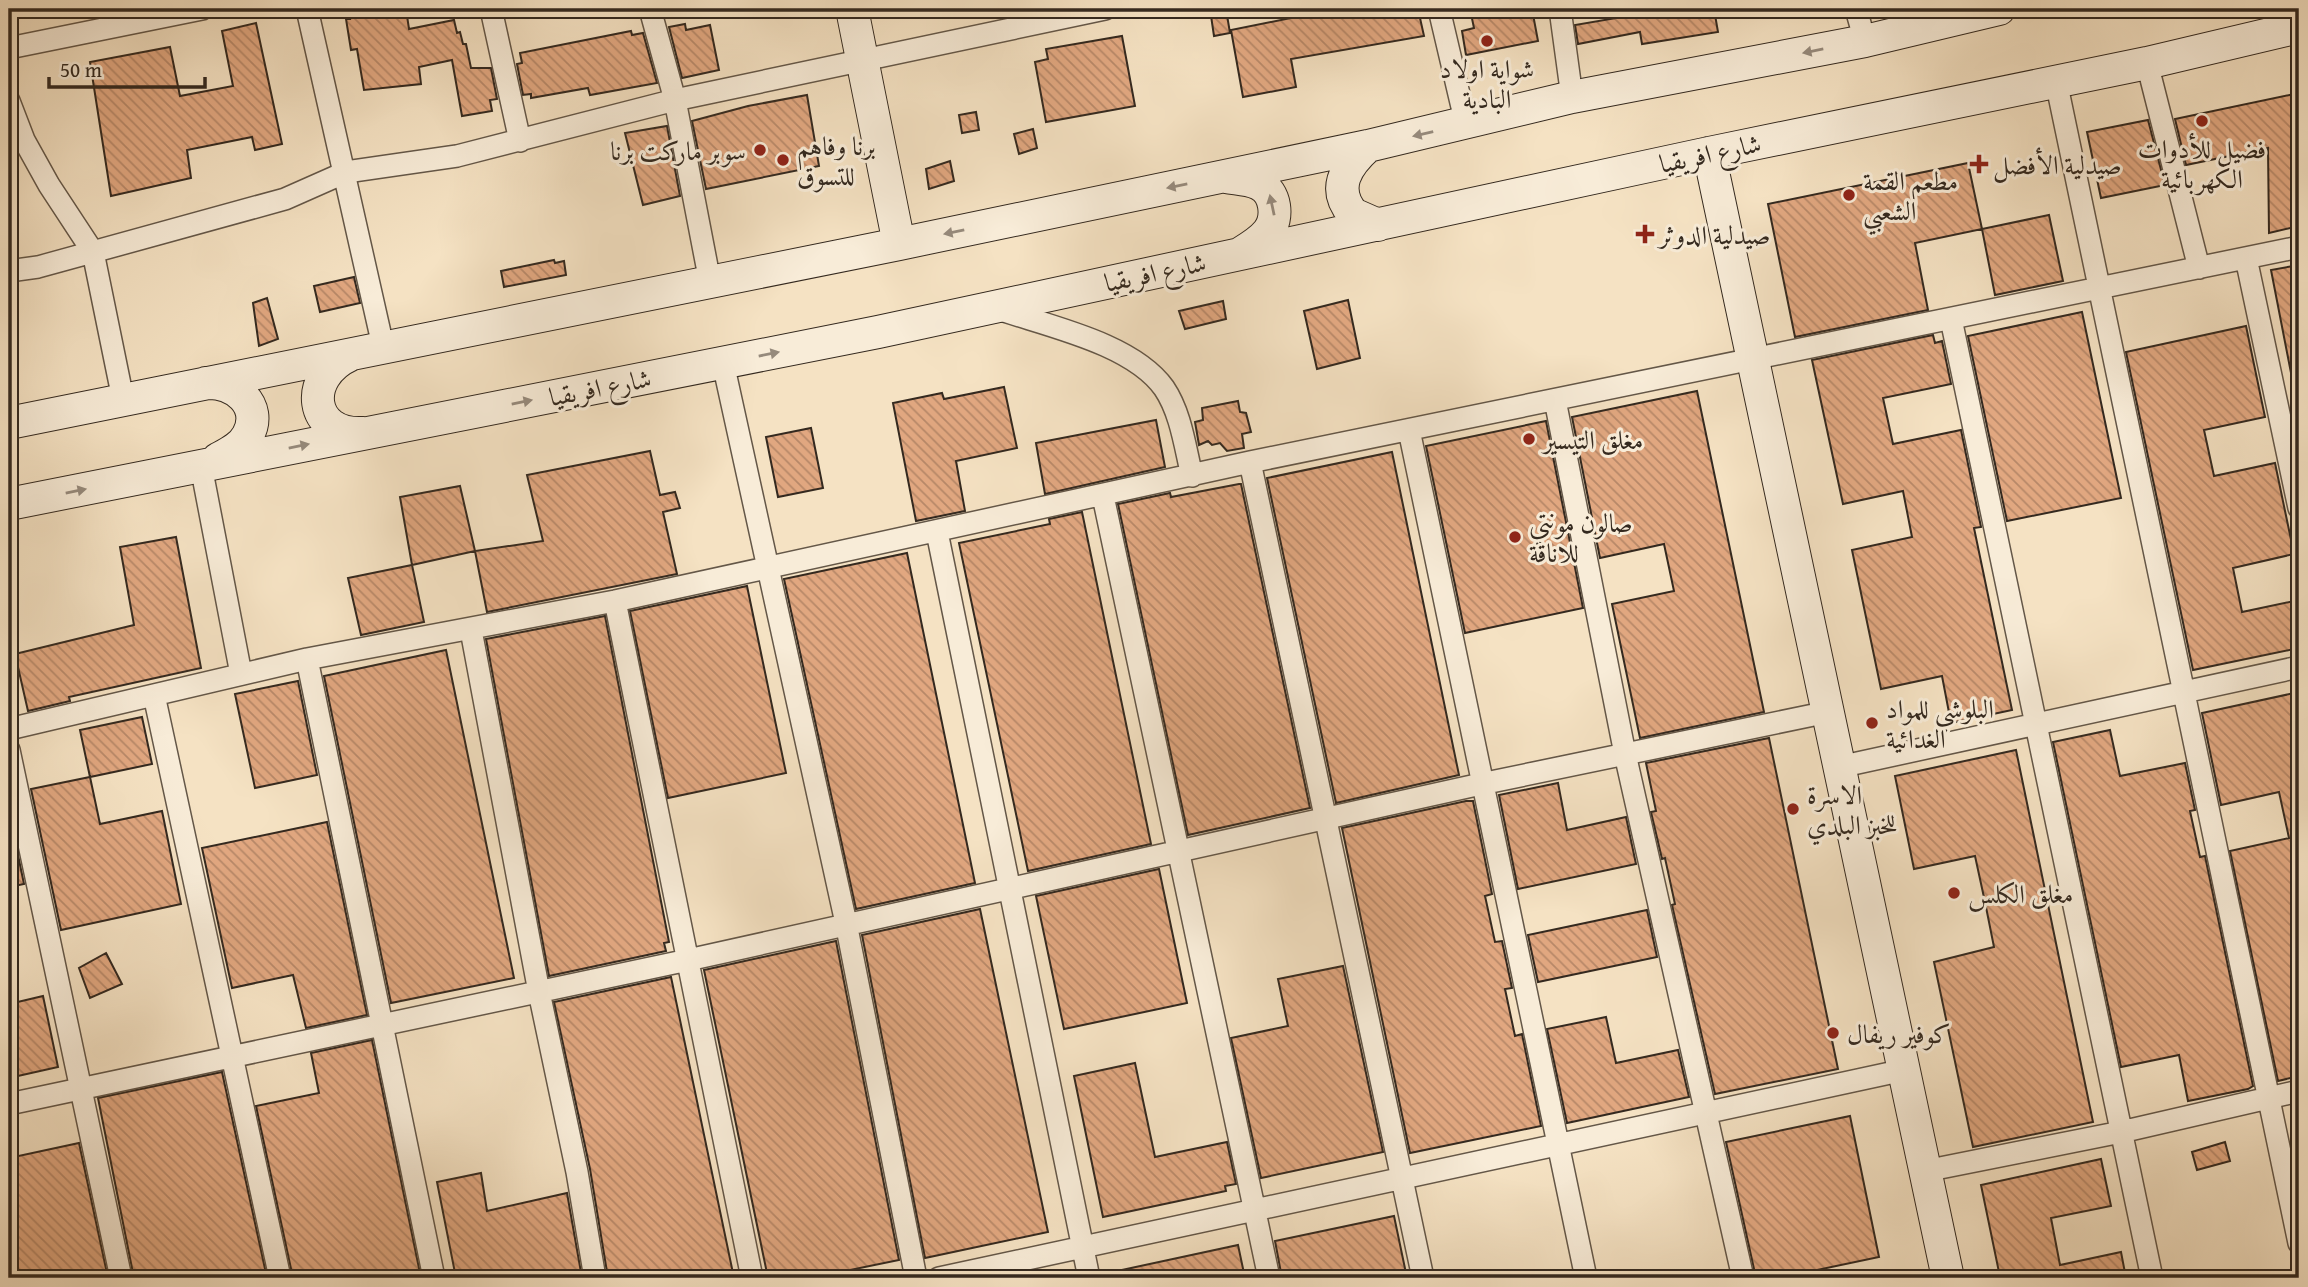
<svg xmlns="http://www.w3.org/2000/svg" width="2308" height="1287" viewBox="0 0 2308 1287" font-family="'Gentium Book Plus',Amiri,serif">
	<defs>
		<pattern id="building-back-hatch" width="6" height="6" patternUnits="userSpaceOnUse" patternTransform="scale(1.75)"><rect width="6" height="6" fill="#e1a780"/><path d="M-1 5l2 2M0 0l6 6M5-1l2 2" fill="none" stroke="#b78868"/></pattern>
	</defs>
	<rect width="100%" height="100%" fill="#f5e2c3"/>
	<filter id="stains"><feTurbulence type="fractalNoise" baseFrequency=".00286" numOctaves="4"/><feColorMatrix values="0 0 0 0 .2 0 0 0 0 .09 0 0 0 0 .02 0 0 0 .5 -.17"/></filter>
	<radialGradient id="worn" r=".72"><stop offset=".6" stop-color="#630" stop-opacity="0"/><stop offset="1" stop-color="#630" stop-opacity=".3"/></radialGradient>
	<path fill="url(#building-back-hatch)" stroke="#34291f" stroke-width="2" d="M348 9H406L409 29 454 20 457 33 460 32 463 44H466L471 68H491L497 99 490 100 492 111 462 116 452 60 419 67 421 84 364 90 357 49 351 50 346 19H350Z
		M1210 9H1226L1230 33 1214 36Z
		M1289 9H1418L1424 36 1291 59 1296 87 1243 97 1231 30 1291 18Z
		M1470 9H1532L1538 41 1466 55 1462 31 1474 28Z
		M1633 9H1714L1718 32 1642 44 1640 32 1578 44 1575 25 1634 15Z
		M256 23 282 144 255 150 252 137 187 150 191 178 111 196 90 62 170 47 180 96 233 86 222 31Z
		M685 24 686 30 710 25 719 70 682 78 669 27Z
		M631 31 632 35 643 33 657 83 590 95 588 88 531 98V94L523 95 517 64 522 63 520 53Z
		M1122 36 1135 106 1046 122 1035 62 1048 59 1046 49Z
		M2299 93V226L2269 233 2268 148 2186 165 2175 119Z
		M807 95 819 166 706 189 692 121 748 106Z
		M976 112 979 130 962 133 959 115Z
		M2148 120 2165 185 2101 198 2087 132Z
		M667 126 680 196 643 205 625 133Z
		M1033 129 1037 148 1019 154 1014 134Z
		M950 161 954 181 929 189 926 169Z
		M1968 163 1982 229 1915 243 1928 310 1795 337 1768 204Z
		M2049 215 2063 281 1995 295 1982 229Z
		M554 260 555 263 564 261 566 275 504 287 501 271Z
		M2299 265V372L2291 373 2271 270Z
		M354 277 360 303 320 312 314 286Z
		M267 298 278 339 259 346 253 303Z
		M1348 300 1360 358 1317 369 1304 311Z
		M1223 301 1226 319 1185 329 1179 311Z
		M2082 312 2121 498 2007 521 1968 336Z
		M2246 326 2265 417 2204 430 2214 476 2275 463 2294 554 2233 568 2242 612 2299 600V648L2193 670 2126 352Z
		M1933 335 1935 343 1942 341 1951 384 1883 398 1893 444 1961 430 1981 527 1974 528 2012 710 1951 723 1942 676 1881 689 1852 550 1912 537 1903 491 1843 504 1812 360Z
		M1004 387 1017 448 956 461 965 511 916 521 893 403 942 393 944 399Z
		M1697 391 1764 712 1640 738 1612 604 1674 591 1664 544 1600 558 1572 417Z
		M1238 401 1240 412 1246 413 1251 432 1242 434 1244 448 1227 451 1220 443 1212 445 1208 441 1199 445 1195 422 1203 420 1202 408Z
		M1156 420 1165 467 1045 494 1036 443Z
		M1546 421 1583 608 1465 633 1426 446Z
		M811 428 823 488 778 497 766 437Z
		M650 451 660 495 675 492 680 508 663 512 677 574 487 612 475 551 543 541 527 475Z
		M1392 452 1459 775 1336 803 1267 478Z
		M1239 484H1241L1310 808 1188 835 1118 504 1170 493 1171 497Z
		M460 486 475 551 412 565 400 497Z
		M1082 512 1151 844 1028 871 959 543 1050 524 1049 519Z
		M176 537 201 668 69 697 70 701 28 711 15 654 134 625 120 547Z
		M907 553 975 883 856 909 784 579Z
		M412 565 424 622 361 635 348 578Z
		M747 586 786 773 668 798 630 611Z
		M605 616 669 942 664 943 666 951 549 976 486 639Z
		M446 650 514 978 391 1003 324 676Z
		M298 681 317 775 255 788 235 694Z
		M2299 692V851L2292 852 2299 887V1076L2278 1081 2230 851 2289 838 2279 792 2221 805 2202 713Z
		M142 717 152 764 90 777 80 730Z
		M2110 730 2120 776 2185 763 2195 810 2190 811 2200 857 2205 856 2253 1086 2248 1089 2188 1101 2179 1055 2121 1067 2053 742Z
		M1769 738 1838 1069 1715 1094 1672 905 1675 904 1665 858 1662 859 1651 812 1656 811 1646 763Z
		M2016 750 2093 1122 1973 1147 1934 962 1994 947 1985 902 1975 856 1914 869 1895 776Z
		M90 777 100 824 162 811 181 904 61 930 31 789Z
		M1558 783 1567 830 1626 817 1636 864 1518 889 1499 795Z
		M1466 801H1473L1492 894 1485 896 1495 942 1502 941 1512 988 1505 989 1515 1036 1522 1034 1541 1126 1410 1153 1342 828Z
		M9 812 24 884 9 887Z
		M327 822 367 1015 306 1028 293 975 232 988 202 848Z
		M1159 869 1187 1003 1064 1029 1036 896Z
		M980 909 1048 1232 925 1258 862 935Z
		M1647 910 1657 957 1538 982 1528 935Z
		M836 941 899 1260 811 1278H768L704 970Z
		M106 953 122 984 90 998 79 968Z
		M1343 966 1383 1152 1261 1178 1231 1038 1288 1026 1278 979Z
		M671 977 734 1278H608L590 1169 554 1002Z
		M43 996 58 1067 9 1078V1004Z
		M1606 1017 1616 1063 1678 1050 1689 1097 1567 1123 1547 1029Z
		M372 1040 421 1278H293L256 1106 319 1093 311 1053Z
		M1135 1063 1155 1157 1227 1142 1236 1184 1225 1186 1226 1191 1103 1217 1074 1076Z
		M222 1072 267 1278H134L98 1098Z
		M1850 1116 1879 1257 1817 1270 1819 1278H1756L1726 1142Z
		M2225 1142 2230 1161 2197 1170 2192 1152Z
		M79 1143 108 1278H9V1158Z
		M2101 1159 2111 1206 2051 1218 2060 1265 2121 1252 2126 1278H2033L2032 1271 2000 1277 1981 1185Z
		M481 1173 487 1211 567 1193 582 1278H456L437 1182Z
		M1394 1216 1407 1278H1282L1275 1241Z
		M1238 1245 1245 1278H1118L1117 1271Z"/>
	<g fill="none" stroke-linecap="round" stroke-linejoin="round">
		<g stroke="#645748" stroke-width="24">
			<path id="street" d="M307 9 383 346
				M491 9 520 141
				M650 9 675 100 710 282
				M1439 9 1466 124
				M1560 9 1572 97
				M1856 9 1865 41
				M9 48 202 9
				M2147 63 2199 268
				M2056 81 2299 1243
				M9 101 24 140 49 185 93 252 123 399
				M2246 258 2299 508
				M9 271 38 267 285 199 346 172 457 156 675 100 1105 9
				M995 308C1047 326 1132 343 1164 388 1181 413 1185 447 1192 476
				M1951 319 2152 1278
				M723 363 846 923 916 1278
				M1555 400 1625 754 1743 1278
				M1409 430 1586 1278
				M1250 462 1423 1278
				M201 466 241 674
				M1103 496 1269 1278
				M937 532 1089 1278
				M615 601 752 1278
				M471 630 539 992 577 1172 595 1278
				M307 659 434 1278
				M154 695 280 1278
				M9 729 307 659 615 601 1250 462 2299 247
				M9 750 121 1278
				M1839 767 2299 667
				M9 1104 688 960 1481 784 1828 712
				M1925 1171 2121 1132 2299 1091
				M939 1278 1904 1070"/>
		</g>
		<g stroke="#34291f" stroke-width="34">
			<path id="secondary" d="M852 9 899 244
				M1368 146C1347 165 1331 188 1353 214L1378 225
				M1709 153 1948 1278
				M1226 177C1237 179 1249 179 1259 184 1276 192 1279 218 1268 232 1261 241 1251 247 1241 253
				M350 355C302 377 309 436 363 433
				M206 383C234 381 264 405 248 435 242 447 229 453 218 459
				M9 423 899 244 1368 146 1572 97 1865 41 1999 9
				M9 504 878 332 1709 153 2147 63 2299 27"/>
		</g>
		<use href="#street" stroke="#f8ecd8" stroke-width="21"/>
		<use href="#secondary" stroke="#f8ecd8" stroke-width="32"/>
	</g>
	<defs><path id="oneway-solid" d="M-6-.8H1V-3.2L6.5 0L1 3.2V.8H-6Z" transform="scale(1.75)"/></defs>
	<g fill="#968a7c">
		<use href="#oneway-solid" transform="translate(1813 51) rotate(169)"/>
		<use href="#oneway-solid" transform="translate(1423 134) rotate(167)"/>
		<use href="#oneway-solid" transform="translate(1177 186) rotate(169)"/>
		<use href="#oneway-solid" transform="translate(1272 205) rotate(-102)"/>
		<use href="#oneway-solid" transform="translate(954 232) rotate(168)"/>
		<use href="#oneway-solid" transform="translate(769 354) rotate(-11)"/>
		<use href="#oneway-solid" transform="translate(522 402) rotate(-11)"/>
		<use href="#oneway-solid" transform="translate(299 446) rotate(-11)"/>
		<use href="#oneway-solid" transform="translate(76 491) rotate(-11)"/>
	</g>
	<g fill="#8f2418" stroke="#f8ecd8" stroke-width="2.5">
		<circle cx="1487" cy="41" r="7"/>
		<circle cx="2202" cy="121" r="7"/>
		<circle cx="760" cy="150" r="7"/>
		<circle cx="783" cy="160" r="7"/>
		<path d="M1975.5 153.5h7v7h7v7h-7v7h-7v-7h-7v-7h7z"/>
		<circle cx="1849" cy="195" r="7"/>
		<path d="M1641.5 223.5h7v7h7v7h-7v7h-7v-7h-7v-7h7z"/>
		<circle cx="1529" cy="439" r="7"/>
		<circle cx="1515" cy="537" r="7"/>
		<circle cx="1872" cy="723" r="7"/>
		<circle cx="1793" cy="809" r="7"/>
		<circle cx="1954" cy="893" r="7"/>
		<circle cx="1833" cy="1033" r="7"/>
	</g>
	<g text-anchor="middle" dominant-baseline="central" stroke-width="6" stroke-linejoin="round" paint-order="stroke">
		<g font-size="26" fill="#34291f" stroke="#f8ecd8" text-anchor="start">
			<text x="1487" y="68" text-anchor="middle">شواية اولاد<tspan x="1487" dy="30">البادية</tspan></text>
			<text x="797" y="145">برنا وفاهم<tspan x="797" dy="30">للتسوق</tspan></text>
			<text x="2202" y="148" text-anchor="middle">فضيل للأدوات<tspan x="2202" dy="30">الكهربائية</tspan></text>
			<text x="746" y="150" text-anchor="end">سوبر ماركت برنا</text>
			<text x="1993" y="164">صيدلية الأفضل</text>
			<text x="1863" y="180">مطعم القمة<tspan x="1863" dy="30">الشعبي</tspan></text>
			<text x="1659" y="234">صيدلية الدوثر</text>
			<text x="1543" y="439">مغلق التيسير</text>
			<text x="1529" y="522">صالون مونتي<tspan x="1529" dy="30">للاناقة</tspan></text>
			<text x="1886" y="708">البلوشي للمواد<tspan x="1886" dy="30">الغدائية</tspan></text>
			<text x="1807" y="794">الاسرة<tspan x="1807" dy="30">للخبز البلدي</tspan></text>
			<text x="1968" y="893">مغلق الكلس</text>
			<text x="1847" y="1033">كوفير ريفال</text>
		</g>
		<g font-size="26" fill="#34291f" stroke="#f8ecd8">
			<text transform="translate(1710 153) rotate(-12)">شارع افريقيا</text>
			<text transform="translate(1155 272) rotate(-12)">شارع افريقيا</text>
			<text transform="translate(600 387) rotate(-11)">شارع افريقيا</text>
		</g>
	</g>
	<rect width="2308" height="1287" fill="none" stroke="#f5e2c3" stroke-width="35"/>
	<rect x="10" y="10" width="2287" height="1266" fill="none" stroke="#34291f" stroke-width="3.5"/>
	<rect x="18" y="18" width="2273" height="1252" fill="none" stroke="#34291f" stroke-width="2"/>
	<path d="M49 77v10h156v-10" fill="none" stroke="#34291f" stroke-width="3.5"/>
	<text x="60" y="77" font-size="21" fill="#34291f" stroke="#f8ecd8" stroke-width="5" paint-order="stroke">50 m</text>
	<rect width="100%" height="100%" filter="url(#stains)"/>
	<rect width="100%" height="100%" fill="url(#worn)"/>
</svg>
